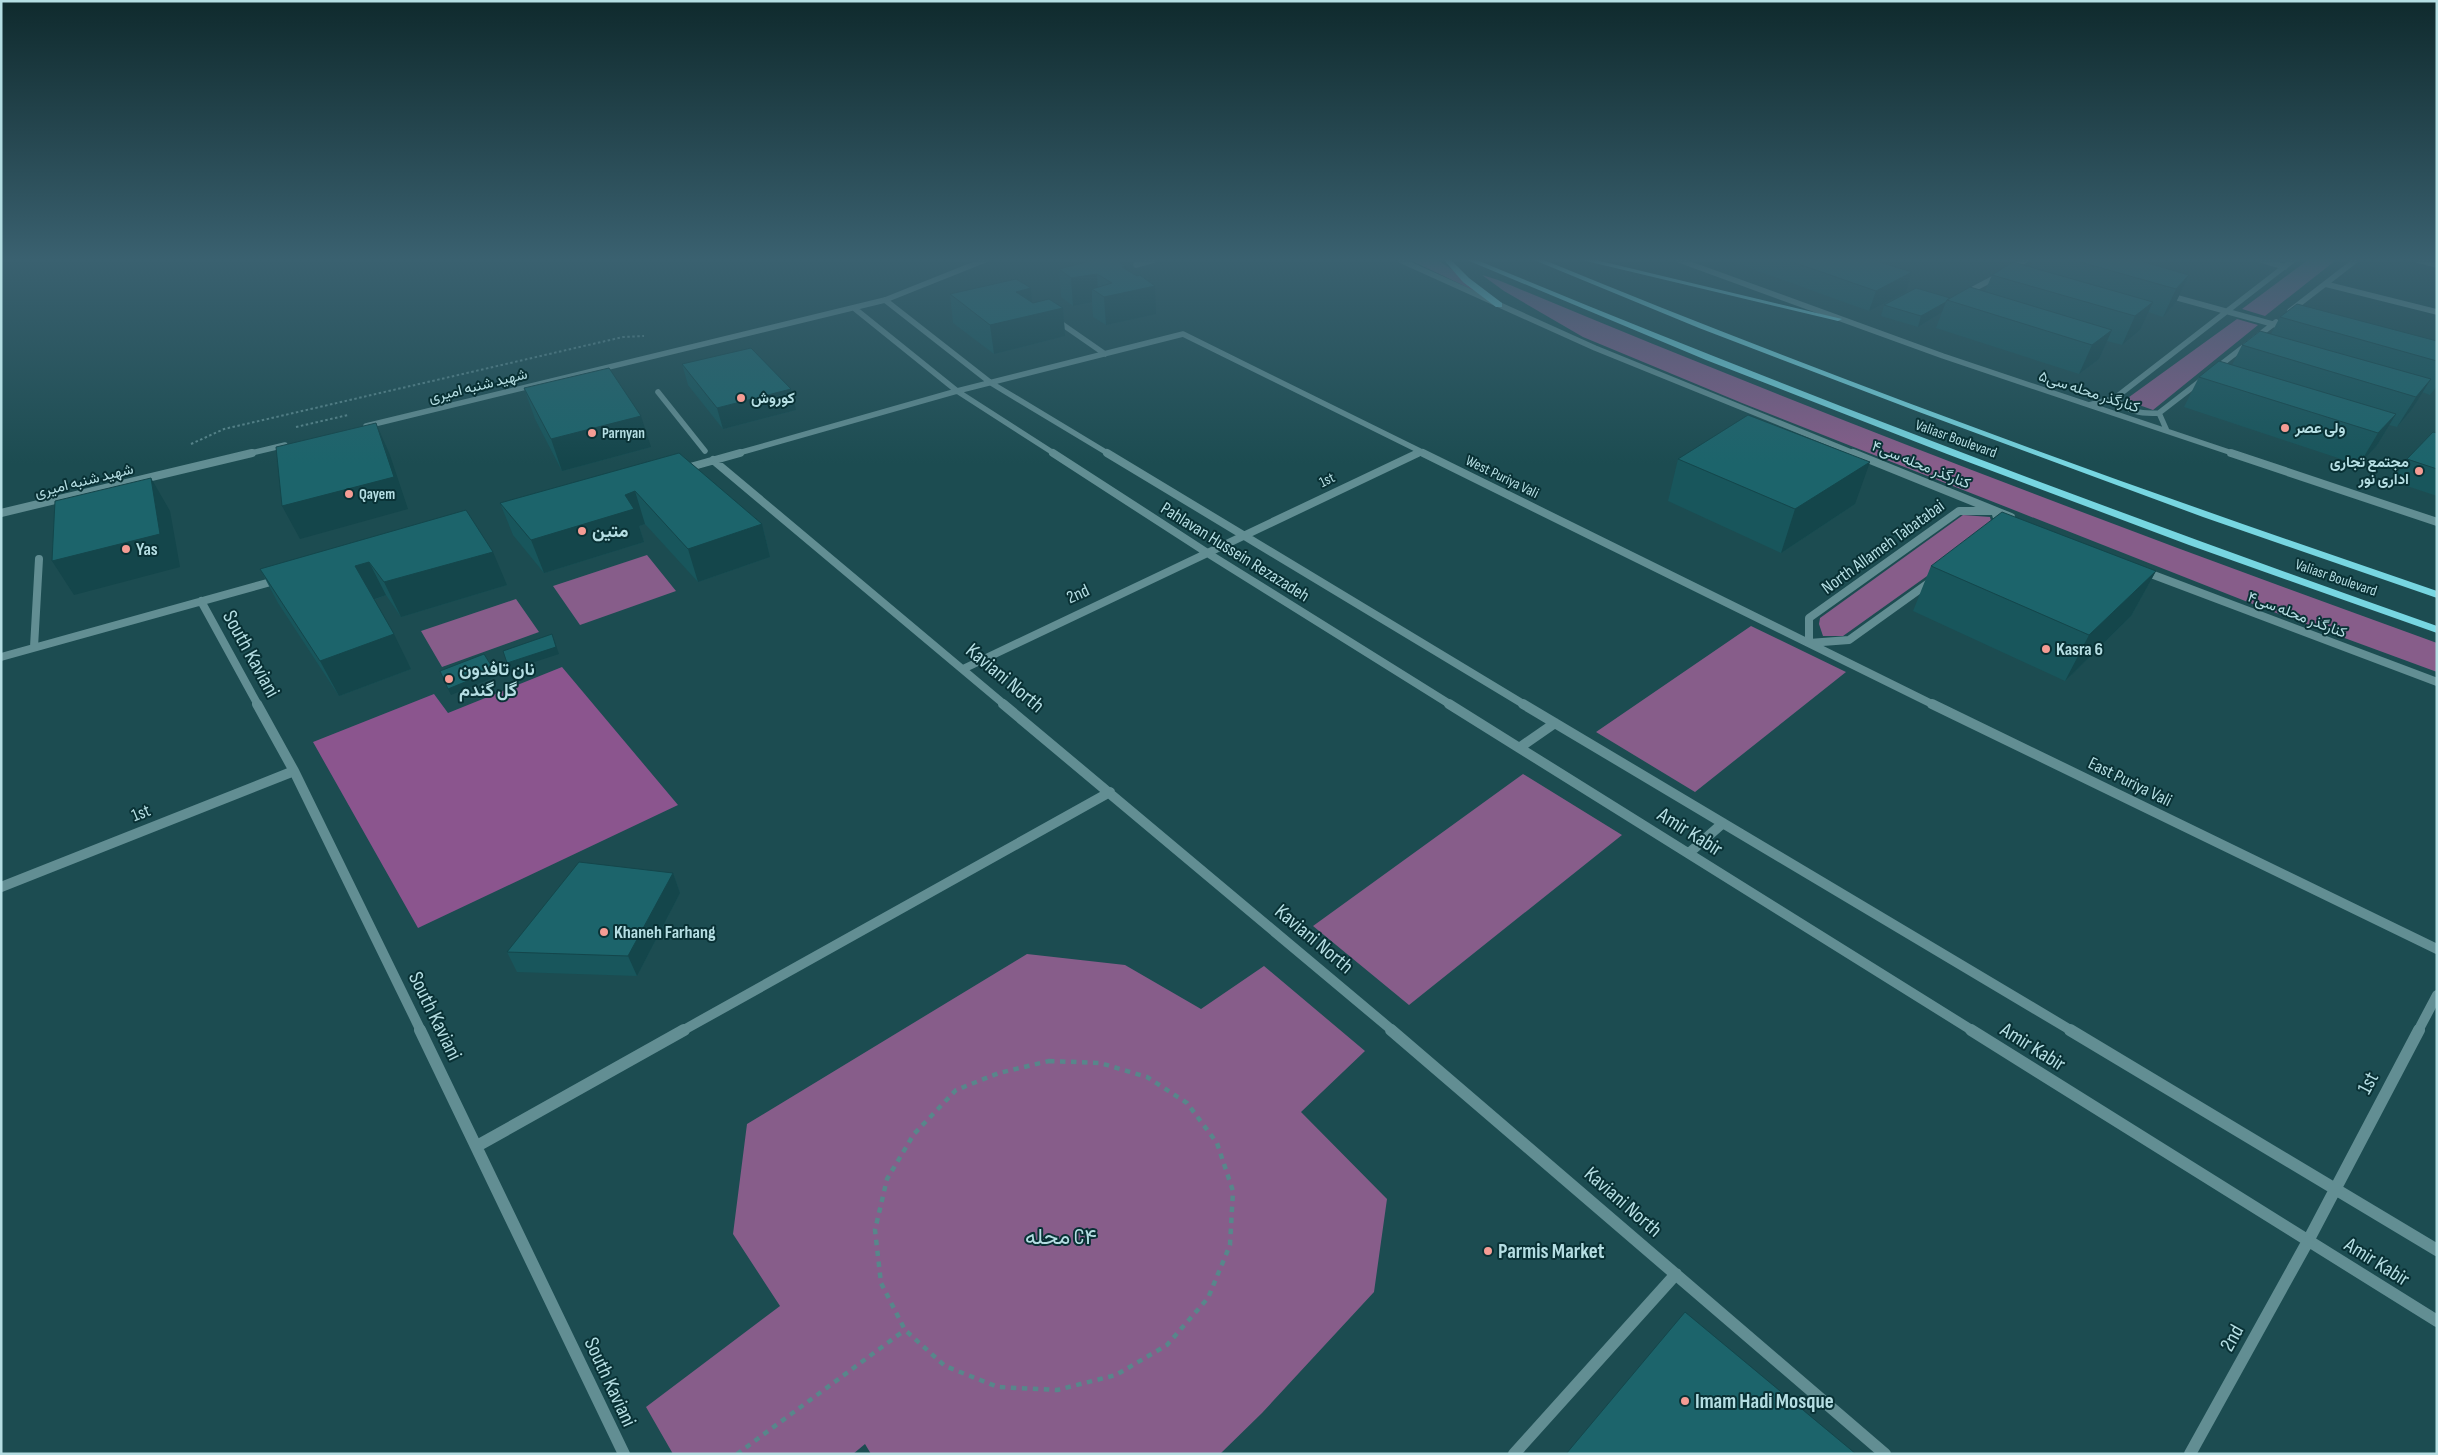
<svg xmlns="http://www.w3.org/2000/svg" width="2438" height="1455" viewBox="0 0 2438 1455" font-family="'Sofia Sans Condensed',Vazirmatn,sans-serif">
	<rect width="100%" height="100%" fill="#1c4c51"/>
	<path fill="#875d8a" d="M1410 260H1438L1477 287V292Z
		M2308 260H2336L2265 316 2242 309Z
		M1482 275 1498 280C1808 410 2121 529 2437 643V672L2263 608 1742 403 1583 337 1504 291Z
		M2237 319 2258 325 2153 410 2125 400Z
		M1963 515 1990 517 1993 529 1843 636H1823L1819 624 1820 618Z
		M647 555 676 591 580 625 553 586Z
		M516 599 539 632 442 667 421 631Z
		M1751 626 1846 672 1695 792 1596 732Z
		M1523 774 1622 835 1409 1005 1313 926Z
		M1027 954 1125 965 1201 1009 1264 966 1365 1051 1301 1112 1387 1199 1374 1292 1262 1413 1220 1454H871L865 1444 853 1454H673L646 1407 780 1306 733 1234 747 1124Z"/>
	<path fill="#8b558e" d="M562 667 678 805 418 928 313 742 434 694 448 713Z"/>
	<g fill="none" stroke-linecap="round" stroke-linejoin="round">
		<path stroke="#58868b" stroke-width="2" stroke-dasharray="2.5 2.5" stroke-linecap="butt" d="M296 427 348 415
			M191 444 224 429 623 337 644 336"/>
		<path stroke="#58868b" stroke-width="4.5" stroke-dasharray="5.5 5.5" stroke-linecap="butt" d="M1049 1061 1100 1063 1147 1077 1187 1103 1217 1143 1233 1191 1230 1245 1208 1298 1167 1345 1116 1375 1057 1390 998 1387 945 1366 905 1330 881 1283 875 1230 887 1179 914 1134 956 1090 999 1073Z
			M737 1454 905 1330"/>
		<path stroke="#628e93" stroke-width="5.5" d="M1400 260 1595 348 1856 454
			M1679 260 1943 356 2235 454
			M2261 260 2285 267
			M2418 260 2437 265
			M1136 265 1154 260
			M2010 270 2026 260
			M2325 284 2437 312
			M1966 293 1998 276
			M2167 295 2287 328
			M885 300 991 383 1109 454
			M854 308 957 391 1055 454
			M2290 311 2356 260
			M1056 320 1105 354
			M2215 369 2276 322
			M658 392 705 451
			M2115 398C2127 412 2141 414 2159 413
			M2089 405 2115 398 2293 260
			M366 426 885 300 985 260
			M2167 431 2159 413 2203 379
			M247 454 285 445
			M735 454 957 391 1183 334 1426 454
			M1416 454 1420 452"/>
		<path stroke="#628e93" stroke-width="8" d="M1053 453 1209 554 1451 705
			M1107 453 1525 705
			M1423 453 1934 705
			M1853 453 2011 517
			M2231 453 2437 522
			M713 460 1005 705
			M683 469 740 453
			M1959 511H1995L2001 531 1849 640 1809 643V618Z
			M1 513 252 453
			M2143 571 2437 682
			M201 601 258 705
			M34 647 39 559
			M1 657 278 580
			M963 669 1418 453"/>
		<path stroke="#628e93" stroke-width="10" d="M257 704 294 771 421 1031
			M1003 704 1393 1031
			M1449 704 1973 1031
			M1523 704 2072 1031
			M1932 704 2437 949
			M1519 748 1555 723
			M1689 853 1723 823
			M1 887 294 771
			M682 1031 1110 792
			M2418 1031 2437 995"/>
		<path stroke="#628e93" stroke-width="12" d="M420 1030 624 1454
			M1391 1030 1885 1454
			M1971 1030 2437 1321
			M2070 1030 2437 1250
			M477 1146 684 1030
			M1514 1454 1676 1274
			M2190 1454 2308 1241 2419 1030"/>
		<path fill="#77d6e1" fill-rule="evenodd" d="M1444 260H1451L1469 278 1502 303V307H1496L1463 282Z
			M1467 260H1477C1794 392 2114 512 2437 626V633L2189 545 1947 454 1706 360Z
			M1534 260H1544C1838 381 2137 489 2437 591V598L2203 517 1919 412 1699 328Z
			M1582 260H1596L1842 319 1838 321Z"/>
	</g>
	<path fill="#18565c" d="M1727 260H1873L1912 272 1906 292 1869 311Z
		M2033 260H2137L2189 275 2176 302 2163 317 2148 312 2140 330 2122 345 2107 341 2099 359 2079 374 1936 328 1942 312 1918 327 1881 316 1884 305 1950 298 1985 291 1992 275 2031 267Z
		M1059 269H1126L1156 314 1106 325 1093 317 1092 302 1073 306 1061 297Z
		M1031 288 1032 303H1033L1063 308 1065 336 994 354 953 323 950 294Z
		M2280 317 2437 341V386L2430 395 2422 392 2412 409 2397 427 2389 425 2377 445 2359 465 2184 407 2199 377 2232 365 2242 345 2271 334Z
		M682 364 796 410 723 429 688 385Z
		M524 388 651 447 562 471 535 419Z
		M2437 433V496L2392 481 2407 459Z
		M679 453 762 524 770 557 698 582 645 524 639 526 644 542 544 573 513 535 500 503Z
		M1678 459 1855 504 1781 553 1668 501Z
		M466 510 507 585 401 617 386 595 374 600 411 669 339 696 278 603 260 569Z
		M1931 566 2156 571 2131 616 2065 681 1913 611Z
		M673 873 680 893 637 976 517 972 507 952Z"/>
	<path fill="#14464b" d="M1126 266 1127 292 1155 286 1156 314 1106 325 1104 297 1122 267Z
		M1912 272 1906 292 1869 311 1876 291Z
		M1097 274 1098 293 1092 289V302L1073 306 1071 278Z
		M2189 275 2176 302 2163 317 2176 289Z
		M1031 288 1033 315 1063 308 1065 336 994 354 990 325 1016 292Z
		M1946 302 1942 312 1918 327 1921 316Z
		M2153 302 2140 330 2122 345 2135 316Z
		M2112 330 2099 359 2079 374 2092 345Z
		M2431 379 2412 409 2397 427 2416 397Z
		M791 389 796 410 723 429 717 408Z
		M2396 414 2377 445 2359 465 2378 433Z
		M641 416 651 447 562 471 551 439Z
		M376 423 390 455 408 509 300 539 282 506Z
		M1870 462 1855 504 1781 553 1795 509Z
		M151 478 170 511 180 567 74 595 52 561Z
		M635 491 645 524 639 526 644 542 544 573 531 540 625 495Z
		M762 524 770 557 698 582 688 549Z
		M493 552 507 585 401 617 384 582Z
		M369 562 386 595 372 600 355 566Z
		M2156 571 2131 616 2065 681 2089 635Z
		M394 634 411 669 339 696 320 661Z
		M552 634 559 654 510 670 507 663Z
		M494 670 497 676 451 695 448 689Z
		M673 873 680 893 637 976 628 956Z"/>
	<path fill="#1c646b" stroke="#14464b" d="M1094 260H1116L1126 266 1122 267 1137 276 1140 275 1155 286 1104 297 1092 289 1112 283 1097 274 1071 278 1059 269Z
		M1787 260H1873L1912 272 1876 291Z
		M2073 260H2137L2189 275 2176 289Z
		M2013 262 2153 302 2135 316 1992 275Z
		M1016 279 1031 288 1016 292 1033 303 1049 299 1063 308 990 325 950 294Z
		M1970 287 2112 330 2092 345 1947 300Z
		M1916 288 1950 298 1947 300 1946 302 1921 316 1884 305Z
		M2297 304 2437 341V361L2280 317Z
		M2260 331 2431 379 2416 397 2242 345Z
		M751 348 791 389 717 408 682 364Z
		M2219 361 2396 414 2378 433 2199 377Z
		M609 368 641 416 551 439 524 388Z
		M1748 415 1870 462 1795 509 1678 459Z
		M376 423 394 477 282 506 276 447Z
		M2433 432 2437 433V469L2407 459Z
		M679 453 762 524 688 549 635 491 625 495 634 509 531 540 500 503Z
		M151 478 160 534 52 561 55 501Z
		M466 510 493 552 384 582 369 562 355 566 394 634 320 661 260 569Z
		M2002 512 2156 571 2089 635 1931 566Z
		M552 634 556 647 507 663 503 651Z
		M484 654 494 670 448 689 440 671Z
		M579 862 673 873 628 956 507 952Z
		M1685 1312 1856 1454H1566Z"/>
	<linearGradient id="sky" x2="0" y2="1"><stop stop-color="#0f2a2d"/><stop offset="0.56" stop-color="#3a6170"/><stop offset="1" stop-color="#3a6170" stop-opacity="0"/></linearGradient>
	<rect width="2438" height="464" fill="url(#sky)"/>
	<g fill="#f59c94" stroke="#093135" stroke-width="2">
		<circle cx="741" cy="398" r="5"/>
		<circle cx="2285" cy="428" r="5"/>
		<circle cx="592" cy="433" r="5"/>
		<circle cx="2419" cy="471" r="5"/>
		<circle cx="349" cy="494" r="5"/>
		<circle cx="582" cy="531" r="5"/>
		<circle cx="126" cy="549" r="5"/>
		<circle cx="2046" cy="649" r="5"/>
		<circle cx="449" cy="679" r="5"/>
		<circle cx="604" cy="932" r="5"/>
		<circle cx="1488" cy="1251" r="5"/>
		<circle cx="1685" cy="1401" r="5"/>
	</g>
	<g text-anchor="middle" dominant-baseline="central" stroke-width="4" stroke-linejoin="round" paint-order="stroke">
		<g font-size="15" fill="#b5dee3" stroke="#093135">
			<text transform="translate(478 386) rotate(-14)">شهید شنبه امیری</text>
			<text transform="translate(2089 392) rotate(18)">کنارگذر محله سی۵</text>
			<text transform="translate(1956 439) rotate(20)">Valiasr Boulevard</text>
			<text transform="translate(1921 465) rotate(22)">کنارگذر محله سی۴</text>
			<text transform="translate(1502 477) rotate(26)">West Puriya Vali</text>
			<text transform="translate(1327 480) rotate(-26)">1st</text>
			<text transform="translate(84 481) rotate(-14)">شهید شنبه امیری</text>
			<text transform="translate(2336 578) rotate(19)">Valiasr Boulevard</text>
			<text transform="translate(2297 615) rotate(21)">کنارگذر محله سی۴</text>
		</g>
		<g font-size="15" font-weight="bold" fill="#b5dee3" stroke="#093135" text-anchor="start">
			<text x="751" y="398">کوروش</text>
			<text x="2295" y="428">ولی عصر</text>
			<text x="602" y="433">Parnyan</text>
			<text x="2409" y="462" text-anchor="end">مجتمع تجاری<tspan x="2409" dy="17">اداری نور</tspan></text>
			<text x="359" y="494">Qayem</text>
		</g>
		<g font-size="18" font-weight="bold" fill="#b5dee3" stroke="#093135" text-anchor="start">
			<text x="592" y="531">متین</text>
			<text x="136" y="549">Yas</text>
			<text x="2056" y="649">Kasra 6</text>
			<text x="459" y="669">نان تافدون<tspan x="459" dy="21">گل گندم</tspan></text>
			<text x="614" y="932">Khaneh Farhang</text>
		</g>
		<g font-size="18" fill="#b5dee3" stroke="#093135">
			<text transform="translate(1883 547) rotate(-36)">North Allameh Tabatabai</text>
			<text transform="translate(1235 552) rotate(32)">Pahlavan Hussein Rezazadeh</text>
			<text transform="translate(1078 594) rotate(-25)">2nd</text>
			<text transform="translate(2130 782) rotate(26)">East Puriya Vali</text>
			<text transform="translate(141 813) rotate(-22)">1st</text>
		</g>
		<g font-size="21" fill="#b5dee3" stroke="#093135">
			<text transform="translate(251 654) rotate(61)">South Kaviani</text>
			<text transform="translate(1005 678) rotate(40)">Kaviani North</text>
			<text transform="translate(1690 832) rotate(32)">Amir Kabir</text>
			<text transform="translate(1314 939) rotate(40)">Kaviani North</text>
			<text transform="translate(435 1016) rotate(64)">South Kaviani</text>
			<text transform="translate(2033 1047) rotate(32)">Amir Kabir</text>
			<text transform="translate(2368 1083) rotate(-62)">1st</text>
			<text transform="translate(1623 1202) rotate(41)">Kaviani North</text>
			<text transform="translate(2377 1262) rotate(32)">Amir Kabir</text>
			<text transform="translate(2232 1338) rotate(-61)">2nd</text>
			<text transform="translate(610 1382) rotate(65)">South Kaviani</text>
		</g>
		<g font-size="21" font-weight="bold" fill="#b5dee3" stroke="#093135" text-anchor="start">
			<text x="1498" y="1251">Parmis Market</text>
			<text x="1695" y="1401">Imam Hadi Mosque</text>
		</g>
		<g font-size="22" fill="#b5dee3" stroke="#093135">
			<text x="1061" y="1237">محله C۴</text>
		</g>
	</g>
	<rect width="2438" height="1455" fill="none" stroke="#b5dee3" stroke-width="5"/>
</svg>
